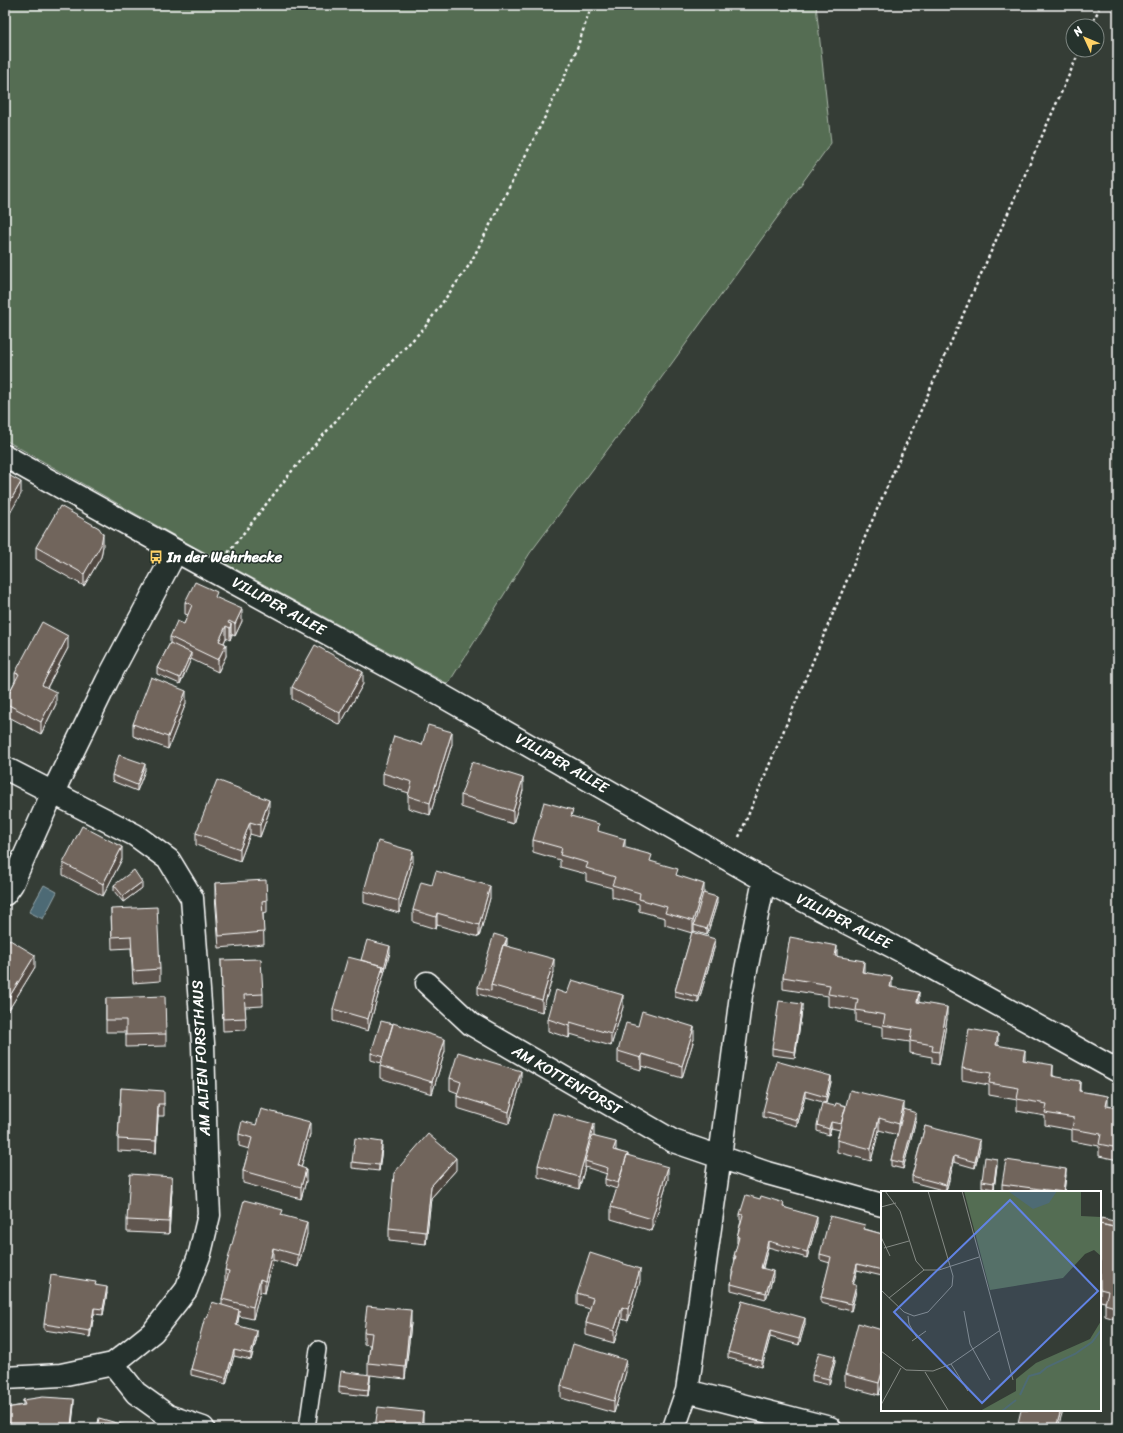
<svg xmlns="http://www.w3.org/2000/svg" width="1123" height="1433" viewBox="0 0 1123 1433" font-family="Sriracha,sans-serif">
	<rect width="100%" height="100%" fill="#353d36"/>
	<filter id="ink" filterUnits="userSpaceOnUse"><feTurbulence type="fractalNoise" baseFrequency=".025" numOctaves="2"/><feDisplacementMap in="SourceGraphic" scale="8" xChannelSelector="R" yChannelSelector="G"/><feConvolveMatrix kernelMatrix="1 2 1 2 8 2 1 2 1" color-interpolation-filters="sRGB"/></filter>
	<g filter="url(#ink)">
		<path fill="#546d53" stroke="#aab6a9" d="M5 5H816L831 143 659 381 530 553 448 684 191 545 5 440Z"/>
		<path fill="#4e6b74" stroke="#95a6ac" d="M44 885 57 892 43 919 29 912Z"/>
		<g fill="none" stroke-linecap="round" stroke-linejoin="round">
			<g stroke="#fff" stroke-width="18">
				<path id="lane" d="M307 1428 318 1349"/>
			</g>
			<g stroke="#fff" stroke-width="25">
				<path id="street" d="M5 456 176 551 439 694 764 880 909 955 1118 1071
					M5 768 135 835 169 860 192 898 203 1043 206 1152 209 1215 200 1253 186 1290 153 1332 113 1364 61 1375 5 1378
					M5 894 12 884 53 792 107 681 176 551
					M427 983 471 1024 673 1141 767 1173 882 1205
					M113 1364 136 1393 168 1416 203 1428
					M687 1391 830 1428
					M674 1428 687 1391 720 1157 741 995 764 880"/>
			</g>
			<path stroke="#fff" stroke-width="2.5" stroke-dasharray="3 3" stroke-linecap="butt" d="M569 5 591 7 593 5
				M1091 26 1099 9
				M228 553 292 471 347 408 425 327 470 264 543 121 574 57 591 7
				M739 837 868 530 1080 50"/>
			<use href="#lane" stroke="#26332d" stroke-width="15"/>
			<use href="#street" stroke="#26332d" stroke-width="22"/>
		</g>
		<path fill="#61574f" stroke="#fff" d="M103 546 101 557 84 586 36 559V547Z
			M217 598 242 621 235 636 231 634V637L230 640 226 638 224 643 226 656 218 672 191 659 180 684 157 674V668L170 643V637L184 624 188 615 185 614V602Z
			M68 648 47 688 56 704 41 734 5 715V701L15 681V673Z
			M363 684 340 725 292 699V687Z
			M186 703 168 749 133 736V724Z
			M452 744 430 815 408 808V796L409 793 383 785V773L422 745Z
			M145 770 137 791 112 781V775Z
			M523 790 513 824 461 807V795Z
			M269 812 260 837 250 834 240 861 196 845V833Z
			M573 817 625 848 678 876 717 903 707 935 694 931 693 933 715 945 698 1003 675 997V991L692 933 665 925V918L639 911V904L612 897V888L586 881V874L560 867V860L533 852V840Z
			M122 859 103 896 63 875V863Z
			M413 863 399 913 364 903V891Z
			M215 883 267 900V912L263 913 264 944 219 948 215 895Z
			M114 885 142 888 123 902 114 891Z
			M432 885 490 898 479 937 437 925 436 929 413 922V910Z
			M111 909 160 969V981L133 983 131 948 112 949Z
			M5 937 35 967 8 1011 5 1010Z
			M507 944 506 946 554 972 542 1012 478 994V987Z
			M390 952 368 1031 333 1021V1009L361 960Z
			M837 956 919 1002 947 1019 939 1065 932 1063V1057L910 1053V1042L883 1038V1027L856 1022V1011L828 1006V996L783 989V977Z
			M221 960 263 994V1006L245 1007 246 1030 223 1031Z
			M567 994 623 1007 611 1046 570 1034 569 1038 548 1031V1019Z
			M106 998 166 1034V1046L126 1047V1032H106Z
			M802 1010 795 1058 772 1055V1048Z
			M638 1026 694 1039 682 1078 642 1066 641 1070 618 1063V1051Z
			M998 1045 1108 1106 1118 1108V1160L1099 1156V1146L1072 1141V1130L1045 1125V1116L1017 1111V1100L989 1095V1085L962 1080V1068Z
			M445 1051 432 1094 380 1078V1066L381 1063 371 1060V1053Z
			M831 1076V1082L826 1103 805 1097 797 1126 763 1117V1111Z
			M450 1078 521 1083 509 1124 457 1108V1096L458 1093 450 1090Z
			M121 1088 164 1103V1116H158L156 1153 118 1151V1139Z
			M835 1106H846L904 1109 916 1119 903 1169 891 1166V1160L897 1135 879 1130 871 1161 837 1152V1140L840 1130 831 1128 829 1135 817 1131V1125Z
			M256 1125 310 1134 301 1167 306 1181 301 1199 243 1183V1171L249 1149 239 1146V1134Z
			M925 1126 980 1147 975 1168 954 1162 946 1191 912 1182V1176Z
			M594 1136 616 1149 615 1150 628 1155 668 1179 652 1231 611 1219V1207L617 1189 605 1185V1179L607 1174 585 1167 579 1189 538 1177V1165Z
			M382 1148 379 1171 352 1168V1162Z
			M997 1165 994 1189 982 1187V1181Z
			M456 1170 431 1198 426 1244 389 1240V1228Z
			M1066 1175 1064 1192H1017L1002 1190V1184Z
			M172 1189 169 1234 127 1232V1220Z
			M784 1207 817 1223 807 1258 768 1247 763 1268 773 1277 766 1299 731 1290V1284L733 1277H732V1271L735 1262 734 1256 738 1243H737V1237L741 1221 740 1220V1214Z
			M283 1216 307 1234 298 1267 273 1260 265 1293 260 1292 253 1319 239 1316 237 1326 257 1337 251 1360 234 1356 226 1384 191 1375V1369L207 1318 222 1305V1299L226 1283 225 1282V1270Z
			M1100 1221 1118 1222V1320L1105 1316V1302L1100 1301Z
			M865 1229 882 1234V1276L857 1270 853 1284 856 1291 851 1311 821 1303V1297L830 1263 820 1260V1254Z
			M640 1281 628 1321 622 1319 614 1343 586 1335V1323L590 1309 577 1305V1293Z
			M96 1285 107 1293 103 1315 94 1314 90 1337 44 1330V1324Z
			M742 1301 805 1324 799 1345 770 1337 762 1367 728 1358V1352Z
			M411 1323 405 1379 370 1375V1381L368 1396 339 1393V1386L368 1374V1363L370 1345 364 1344V1332Z
			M882 1330 879 1395 845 1386V1374Z
			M835 1362 829 1385 812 1381V1375Z
			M626 1372 614 1413 561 1398V1386Z
			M23 1400 74 1405 72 1425 75 1428H9L6 1415V1408L23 1405Z
			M1018 1423 1058 1428H1018Z"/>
		<path fill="#4f4740" stroke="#fff" d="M21 482V494L5 522V510Z
			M103 534V546L101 557 84 586V574Z
			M242 609V621L235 636V624Z
			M231 624V637L230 640V628Z
			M226 626V638L219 653V641Z
			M68 636V648L42 697V685Z
			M226 644V656L218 672V660Z
			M191 653V659L180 684V678Z
			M363 672V684L340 725V713Z
			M186 691V703L168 749V737Z
			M56 692V704L41 734V722Z
			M452 732V744L430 815V803Z
			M145 764V770L137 791V785Z
			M523 778V790L513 824V811Z
			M269 800V812L260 837V825Z
			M250 822V834L240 861V849Z
			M625 839V851L623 847Z
			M122 847V859L103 896V884Z
			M413 851V863L399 913V901Z
			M142 882V888L123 902V896Z
			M704 884V896L694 925V931L693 933V921Z
			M490 886V898L479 937V925Z
			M717 897V903L707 935V929Z
			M437 913V925L436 929V917Z
			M507 938V944L494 986Z
			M715 939V945L698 1003V997Z
			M390 946V952L368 1031V1019L383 966Z
			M837 946V958L835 956Z
			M35 955V967L8 1011V999Z
			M554 959V972L542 1012V1000Z
			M864 961V973L862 972Z
			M892 977V989L890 987Z
			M919 992V1004L917 1002Z
			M623 995V1007L611 1046V1034Z
			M802 1004V1010L795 1058V1052Z
			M947 1007V1019L939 1065V1052Z
			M570 1022V1034L569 1038V1026Z
			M694 1027V1039L682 1078V1066Z
			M998 1034V1046L996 1045Z
			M445 1039V1051L432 1094V1082Z
			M8 1043V1055L5 1073V1061Z
			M1025 1050V1062L1023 1060Z
			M642 1054V1066L641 1070V1058Z
			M1053 1065V1077L1052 1076Z
			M521 1071V1083L509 1124V1112Z
			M831 1076V1082L826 1103V1097Z
			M1080 1081V1093L1079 1091Z
			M805 1091V1097L797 1126V1120Z
			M1108 1096V1108L1106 1106Z
			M904 1103V1115L899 1136V1124Z
			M158 1104V1116L156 1153V1141Z
			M916 1113V1119L903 1169V1163Z
			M879 1118V1130L871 1161V1149Z
			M310 1122V1134L298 1178V1166Z
			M831 1122V1128L829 1135V1129Z
			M594 1124V1137L585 1161V1167L579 1189V1177Z
			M980 1140V1147L975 1168V1162Z
			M382 1142V1148L379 1171V1165Z
			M616 1142V1149L613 1156V1150Z
			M954 1156V1162L946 1191V1185Z
			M456 1158V1170L431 1198 426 1244V1232L431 1186Z
			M997 1159V1165L994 1189V1183Z
			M668 1167V1179L652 1231V1219Z
			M306 1169V1181L301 1199V1187Z
			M1066 1169V1175L1064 1192H1063Z
			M172 1177V1189L169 1234V1222Z
			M817 1217V1223L807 1258V1252Z
			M307 1222V1234L298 1267V1255Z
			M768 1241V1247L761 1274V1268Z
			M273 1248V1260L265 1293V1281Z
			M857 1264V1270L852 1290V1284Z
			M640 1269V1281L628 1321V1309Z
			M773 1271V1277L766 1299V1293Z
			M260 1279V1292L253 1319V1307Z
			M856 1285V1291L851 1311V1304Z
			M107 1287V1293L103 1315V1309Z
			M622 1307V1319L614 1343V1331Z
			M94 1308V1314L90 1337V1331Z
			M239 1310V1316L236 1332V1325Z
			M411 1310V1323L405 1379V1367Z
			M805 1318V1324L799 1345V1339Z
			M257 1331V1337L251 1360V1354Z
			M770 1331V1337L762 1367V1361Z
			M234 1350V1356L226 1384V1378Z
			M835 1356V1362L829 1385V1379Z
			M626 1360V1372L614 1413V1401Z
			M882 1372V1384L879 1395V1383Z
			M370 1375V1381L368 1396V1390Z
			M74 1399V1405L71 1428Z
			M1061 1410H1063L1058 1428H1056Z
			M423 1412V1428H421Z"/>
		<path fill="#71655c" stroke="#fff" d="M5 473 21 482 5 510Z
			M60 506 99 528 103 534 101 545 84 574 36 547Z
			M195 582 217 592 215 597 242 609 235 624 229 621 228 623 231 624 230 628 226 626 219 641 226 644 218 660 170 637 177 621 184 624 192 605 185 602Z
			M42 622 68 636 42 685 56 692 41 722 5 703V701L19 674 15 673Z
			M170 643 191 653 180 678 157 668Z
			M315 645 363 672 340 713 292 687Z
			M151 677 186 691 168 737 133 724Z
			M428 725 452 732 430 803 408 796 412 782 383 773 394 736 422 745Z
			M119 755 145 764 137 785 112 775Z
			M472 762 523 778 513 811 461 795Z
			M217 780 269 800 260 825 250 822 240 849 196 833Z
			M544 802 573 810 571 816 599 824 598 831 625 839 623 847 652 855 650 861 678 869 676 875 704 884 693 921 665 913 667 907 639 899 640 893 612 885 615 877 586 868 588 863 560 855 562 848 533 840Z
			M82 826 122 847 103 884 63 863Z
			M378 841 413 851 399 901 364 891Z
			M134 870 142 882 123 896 114 885Z
			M436 871 490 886 479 925 437 913 436 917 413 910 421 882 432 885Z
			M266 880 267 900 262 901 264 932 219 936 215 883Z
			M703 893 717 897 707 929 694 925Z
			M157 907 160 969 133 971 131 936 112 937 111 909Z
			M692 932 715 939 698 997 675 991Z
			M494 934 507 938 504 945H503L491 985V991L478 987Z
			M5 937 35 955 8 999 5 998Z
			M790 937 837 946 835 956 864 961 862 972 892 977 890 987 919 992 917 1002 947 1007 939 1052 932 1051 933 1045 910 1041 912 1030 883 1025 885 1015 856 1010 858 999 828 994 830 985 783 977Z
			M367 940 390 946 383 972V966L361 960Z
			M503 945 554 959 542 1000 491 985Z
			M348 957 383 966 368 1019 333 1009Z
			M261 959 263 994 244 995 246 1018 223 1019 221 960Z
			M572 980 623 995 611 1034 570 1022 569 1026 548 1019 556 990 567 994Z
			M165 996 166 1034 126 1035V1020H106V998Z
			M779 1001 802 1004 795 1052 772 1048Z
			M642 1011 694 1027 682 1066 642 1054 641 1058 618 1051 626 1023 638 1026Z
			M381 1021 393 1024 383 1057 371 1053Z
			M393 1023 445 1039 432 1082 380 1066Z
			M969 1029 998 1034 996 1045 1025 1050 1023 1060 1053 1065 1052 1076 1080 1081 1079 1091 1108 1096 1106 1106 1118 1108V1148L1099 1144 1101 1134 1072 1129 1074 1118 1045 1113 1047 1104 1017 1099 1019 1088 989 1083 991 1073 962 1068Z
			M5 1043H8L5 1061Z
			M458 1052 521 1071 509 1112 457 1096 461 1082 450 1078Z
			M776 1061 831 1076 826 1097 805 1091 797 1120 763 1111Z
			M121 1088 164 1091V1104H158L156 1141 118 1139Z
			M850 1090 904 1103 899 1124 879 1118 871 1149 837 1140Z
			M822 1103 835 1106 836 1103 846 1106 841 1124 831 1122 829 1129 817 1125Z
			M261 1109 310 1122 298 1166 306 1169 301 1187 243 1171 252 1138 239 1134 242 1121 256 1125Z
			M904 1109 916 1113 903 1163 891 1160Z
			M553 1113 594 1124 579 1177 538 1165Z
			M925 1126 980 1140 975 1162 954 1156 946 1185 912 1176Z
			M428 1134 456 1158 431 1186 426 1232 389 1228 394 1173Z
			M592 1136 616 1142 613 1150 628 1154V1155H627L618 1183 605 1179 608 1168 585 1161Z
			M355 1138 382 1142 379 1165 352 1162Z
			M627 1155 668 1167 652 1219 611 1207Z
			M985 1157 997 1159 994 1183 982 1181Z
			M1006 1160 1066 1169 1063 1192 1002 1184Z
			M130 1174 172 1177 169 1222 127 1220Z
			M746 1195 760 1199 761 1196 784 1203 783 1207 817 1217 807 1252 768 1241 761 1268 773 1271 766 1293 731 1284 734 1272 732 1271 736 1256H734L739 1237H737L743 1215 740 1214Z
			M244 1200 283 1210 281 1215 307 1222 298 1255 273 1248 265 1281 260 1279 253 1307 222 1299 229 1271 225 1270Z
			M830 1216 865 1225 864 1229 882 1234V1270L857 1264 852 1284 856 1285 851 1304 821 1297 831 1257 820 1254Z
			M1101 1218 1118 1222V1228L1100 1224Z
			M1100 1224 1118 1228V1308L1105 1304 1108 1291 1100 1289Z
			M590 1253 640 1269 628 1309 622 1307 614 1331 586 1323 593 1298 577 1293Z
			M51 1275 96 1282 95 1285 107 1287 103 1309 94 1308 90 1331 44 1324Z
			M742 1301 805 1318 799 1339 770 1331 762 1361 728 1352Z
			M212 1302 239 1310 236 1325 257 1331 251 1354 234 1350 226 1378 191 1369 205 1317 207 1318Z
			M367 1306 411 1310 405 1367 368 1363 372 1333 364 1332Z
			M858 1323 882 1330V1372L879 1383 845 1374Z
			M573 1344 626 1360 614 1401 561 1386Z
			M819 1352 835 1356 829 1379 812 1375Z
			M341 1371 370 1375 368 1390 339 1386Z
			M43 1397 74 1399 71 1425 75 1426 74 1428H10L6 1408 25 1405 23 1400Z
			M378 1407 423 1412 421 1428H375Z
			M1021 1410H1061L1056 1428H1037L1018 1423Z
			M99 1418 134 1428H97Z
			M734 1424 751 1428H733Z"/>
	</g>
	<defs>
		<g id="bus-bare" transform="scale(1.08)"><path d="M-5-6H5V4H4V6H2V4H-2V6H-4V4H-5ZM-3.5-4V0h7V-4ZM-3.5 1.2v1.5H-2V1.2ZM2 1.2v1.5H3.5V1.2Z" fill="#ffd166" stroke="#26332d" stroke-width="2.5" paint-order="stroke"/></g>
	</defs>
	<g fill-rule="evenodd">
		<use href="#bus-bare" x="156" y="557"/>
	</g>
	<g text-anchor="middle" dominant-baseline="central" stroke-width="3" stroke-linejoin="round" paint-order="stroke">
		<g font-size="15" font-weight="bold" fill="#fff" stroke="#26332d" text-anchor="start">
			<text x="167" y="557">In der Wehrhecke</text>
		</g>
		<g font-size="15" fill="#fff" stroke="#26332d">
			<text transform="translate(279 606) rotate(29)">VILLIPER ALLEE</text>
			<text transform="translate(562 763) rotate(30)">VILLIPER ALLEE</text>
			<text transform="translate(844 921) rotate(27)">VILLIPER ALLEE</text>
			<text transform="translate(201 1058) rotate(-93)">AM ALTEN FORSTHAUS</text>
			<text transform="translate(567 1080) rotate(30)">AM KOTTENFORST</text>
		</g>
	</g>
	<g transform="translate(881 1191)">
		<rect width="220" height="220" fill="#353d36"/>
		<path d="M83 0H200V25L220 26V65L213 59 204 63 182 87 109 99ZM220 130V220H99L135 200V188L155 172 209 148Z" fill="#546d53"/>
		<path d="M127 0H176L168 12 152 18Z" fill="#4e6b74"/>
		<path fill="none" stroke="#4e6b74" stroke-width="2" d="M139 204 148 185 159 182 166 176 194 163 211 151 220 139M121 220 135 209"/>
		<path fill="none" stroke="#868b86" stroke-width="1" d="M4 0 19 20 35 70 43 79H58L98 66M81 0 132 189M0 16 15 12M0 46 9 65M3 57 28 50M0 99 23 121 33 125 47 121 71 95 72 85 47 0M8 107 43 79M83 120 89 153 109 189M27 125 28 133 36 147M31 150 45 140M0 160 25 179 52 180 70 173 118 140M70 173 87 200M44 181 67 219M0 214 20 177"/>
		<path fill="#6183e4" fill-opacity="0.15" stroke="#6183e4" stroke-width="2" d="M129 9 217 100 101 212 13 121Z"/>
		<rect width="220" height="220" fill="none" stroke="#fff" stroke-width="2"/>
	</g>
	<rect width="1123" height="1433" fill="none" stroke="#26332d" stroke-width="20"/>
	<rect x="10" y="10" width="1103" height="1413" fill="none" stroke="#fff" stroke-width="1.5" filter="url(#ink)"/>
	<g transform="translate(1085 38) rotate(314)"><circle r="19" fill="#26332d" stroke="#7d8581"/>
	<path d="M0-3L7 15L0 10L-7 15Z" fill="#ffd166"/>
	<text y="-6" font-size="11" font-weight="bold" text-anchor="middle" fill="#ffffff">N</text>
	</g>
</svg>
